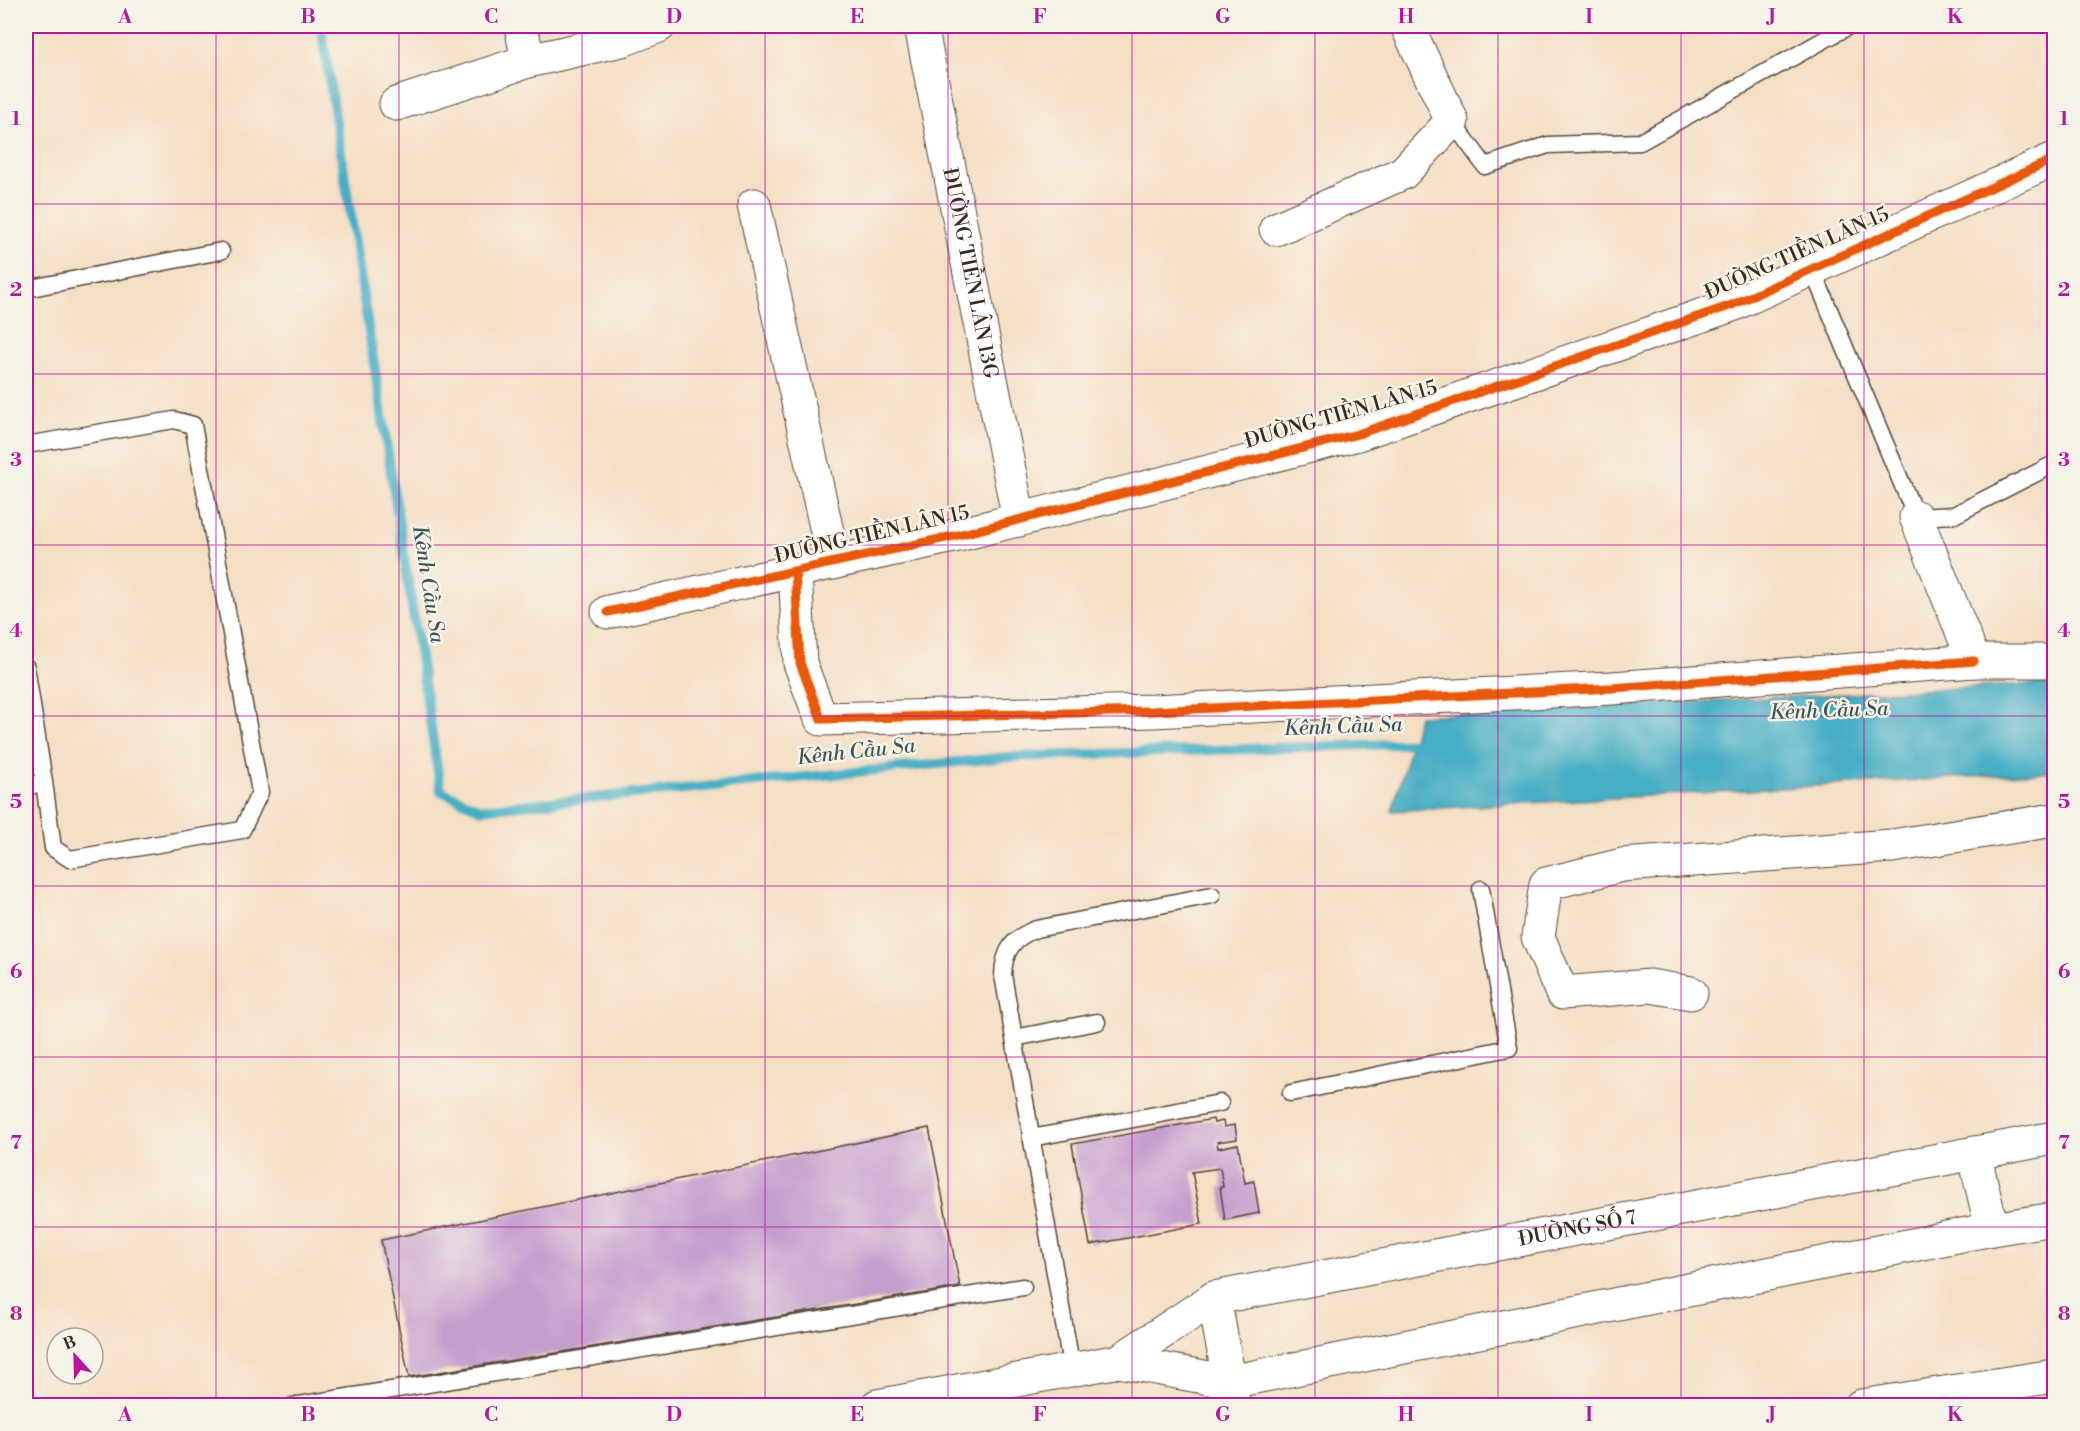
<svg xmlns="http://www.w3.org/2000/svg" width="2080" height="1431" viewBox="0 0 2080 1431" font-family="'Libre Bodoni',serif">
	<rect width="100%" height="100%" fill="#f7f3e8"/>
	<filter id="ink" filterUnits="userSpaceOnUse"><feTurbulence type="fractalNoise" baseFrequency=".0167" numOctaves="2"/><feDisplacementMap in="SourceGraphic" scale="12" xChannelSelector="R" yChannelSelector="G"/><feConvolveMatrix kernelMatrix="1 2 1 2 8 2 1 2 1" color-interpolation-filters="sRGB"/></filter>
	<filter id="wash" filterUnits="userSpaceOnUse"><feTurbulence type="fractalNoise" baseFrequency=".008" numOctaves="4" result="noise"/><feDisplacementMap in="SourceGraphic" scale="24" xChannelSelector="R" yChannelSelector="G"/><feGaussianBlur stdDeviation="1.35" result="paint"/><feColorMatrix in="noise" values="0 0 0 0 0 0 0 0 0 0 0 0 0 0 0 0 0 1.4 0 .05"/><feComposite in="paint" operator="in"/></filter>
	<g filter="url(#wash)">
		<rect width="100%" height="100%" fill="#f4dec4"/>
		<path fill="#44adc4" stroke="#406c71" stroke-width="1.5" d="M2054 683V772L1392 811 1419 716Z"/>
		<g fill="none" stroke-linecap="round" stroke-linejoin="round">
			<path stroke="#44adc4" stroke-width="10" d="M321 26 441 791 481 809 1008 757 1425 743"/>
		</g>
		<g id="blocks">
			<path fill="#c49fcd" d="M1213 1119 1214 1123 1223 1121 1224 1127 1235 1125 1237 1139 1217 1142 1218 1148 1238 1144 1245 1183 1254 1181 1259 1213 1225 1220 1220 1187H1223L1220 1168 1192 1172 1202 1224 1090 1245 1072 1144Z
				M929 1128 960 1287 409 1377 381 1240Z"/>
		</g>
	</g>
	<g filter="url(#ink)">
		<use href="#blocks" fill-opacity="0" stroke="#574537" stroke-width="1.5"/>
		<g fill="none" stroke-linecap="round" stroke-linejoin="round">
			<g stroke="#574537" stroke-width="19">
				<path id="service" d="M1452 121 1485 166 1548 145 1640 142 1849 26
					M1812 269 1916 517 1954 515 2054 464
					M26 289 221 251
					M26 445 174 420 193 425 260 792 242 830 70 859 53 848 44 782 26 787
					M26 667 44 782
					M1014 1038 1097 1022
					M1291 1093 1509 1048 1481 889
					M1031 1138 1220 1103
					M1072 1370 1003 975C1004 950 1013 938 1036 929L1212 895
					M293 1406 1023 1287"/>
			</g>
			<g stroke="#574537" stroke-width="35">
				<g id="minor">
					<path id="s1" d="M921 26 1019 520"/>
					<path d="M396 104 528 61"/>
					<path d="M754 205 834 563"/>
					<path d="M1276 229 1403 173 1452 121 1407 26"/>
					<path d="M1916 517 1974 661H2054"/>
					<path d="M795 571 800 663 821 719 1153 711 1612 688 1974 661"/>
					<path d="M608 612 954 536 1358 434 1732 305 2054 159"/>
					<path d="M1691 993 1650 986 1562 993 1538 937 1546 884 1622 865 1892 846 2054 820"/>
					<path d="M1214 1298 1234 1406"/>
					<path d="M1861 1406 2054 1376"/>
				</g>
			</g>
			<g stroke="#574537" stroke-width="35">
				<g id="tertiary">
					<path d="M521 26 528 61 622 40 659 26"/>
					<path d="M1974 1153 1992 1229"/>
					<path id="s2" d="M1119 1361 1214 1298 2054 1138"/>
					<path d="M877 1406 1119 1361 1230 1382 1992 1229 2054 1219"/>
				</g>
			</g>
			<use href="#service" stroke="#fff" stroke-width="16"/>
			<use href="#minor" stroke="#fff" stroke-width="33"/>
			<use href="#tertiary" stroke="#fff" stroke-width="33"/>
			<g stroke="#f7f3e8" stroke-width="13">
				<path id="cycleway" d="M795 571 800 663 821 719 1153 711 1612 688 1974 661
					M608 612 954 536 1358 434 1732 305 2054 159"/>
			</g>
			<use href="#cycleway" stroke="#e8590c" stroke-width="9"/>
		</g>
	</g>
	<path fill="none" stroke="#b5179e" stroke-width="1.5" stroke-opacity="0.55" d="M216 26V1406M399 26V1406M582 26V1406M765 26V1406M948 26V1406M1132 26V1406M1315 26V1406M1498 26V1406M1681 26V1406M1864 26V1406M26 204H2054M26 374H2054M26 545H2054M26 716H2054M26 886H2054M26 1057H2054M26 1227H2054"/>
	<g text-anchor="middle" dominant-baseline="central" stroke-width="5" stroke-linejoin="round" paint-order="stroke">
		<g font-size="20" fill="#3b2a1e" stroke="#f7f3e8">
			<text transform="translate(1797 254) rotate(-24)">ĐƯỜNG TIỀN LÂN 15</text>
			<text stroke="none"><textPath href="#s1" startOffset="252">ĐƯỜNG TIỀN LÂN 13G</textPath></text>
			<text transform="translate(1341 415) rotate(-16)">ĐƯỜNG TIỀN LÂN 15</text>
			<text transform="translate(872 535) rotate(-13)">ĐƯỜNG TIỀN LÂN 15</text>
			<text stroke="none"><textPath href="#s2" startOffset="484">ĐƯỜNG SỐ 7</textPath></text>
		</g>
		<g font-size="21" font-style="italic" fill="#3e5858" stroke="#f7f3e8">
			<text transform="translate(428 584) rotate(81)">Kênh Cầu Sa</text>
			<text transform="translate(1829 711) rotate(-2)">Kênh Cầu Sa</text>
			<text transform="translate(1343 727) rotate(-2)">Kênh Cầu Sa</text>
			<text transform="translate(856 752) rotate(-6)">Kênh Cầu Sa</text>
		</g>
	</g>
	<rect width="2080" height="1431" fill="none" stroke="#f7f3e8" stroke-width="66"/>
	<g transform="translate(75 1356) rotate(338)"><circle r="28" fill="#f7f3e8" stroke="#aca397" stroke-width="1.5"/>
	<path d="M0-4.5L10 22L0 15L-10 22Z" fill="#b5179e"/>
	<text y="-9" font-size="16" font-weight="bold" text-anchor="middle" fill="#3b2a1e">B</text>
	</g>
	<rect x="33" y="33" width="2014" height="1365" fill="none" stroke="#b5179e" stroke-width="2"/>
	<g font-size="20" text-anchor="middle" font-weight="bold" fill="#b5179e">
		<text x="125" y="23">A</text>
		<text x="308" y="23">B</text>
		<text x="491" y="23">C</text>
		<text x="674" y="23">D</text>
		<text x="857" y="23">E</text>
		<text x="1040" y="23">F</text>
		<text x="1223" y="23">G</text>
		<text x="1406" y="23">H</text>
		<text x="1589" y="23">I</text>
		<text x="1772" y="23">J</text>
		<text x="1955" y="23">K</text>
		<text x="16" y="125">1</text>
		<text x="2064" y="125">1</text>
		<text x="16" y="296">2</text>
		<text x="2064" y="296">2</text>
		<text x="16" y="466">3</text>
		<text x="2064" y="466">3</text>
		<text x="16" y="637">4</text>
		<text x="2064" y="637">4</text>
		<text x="16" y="808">5</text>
		<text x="2064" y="808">5</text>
		<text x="16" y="978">6</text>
		<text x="2064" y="978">6</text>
		<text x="16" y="1149">7</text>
		<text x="2064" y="1149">7</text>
		<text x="16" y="1320">8</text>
		<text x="2064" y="1320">8</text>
		<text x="125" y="1421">A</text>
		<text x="308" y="1421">B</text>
		<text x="491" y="1421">C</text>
		<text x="674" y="1421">D</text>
		<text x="857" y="1421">E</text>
		<text x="1040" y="1421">F</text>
		<text x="1223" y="1421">G</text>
		<text x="1406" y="1421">H</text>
		<text x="1589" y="1421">I</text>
		<text x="1772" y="1421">J</text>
		<text x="1955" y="1421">K</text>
	</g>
</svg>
